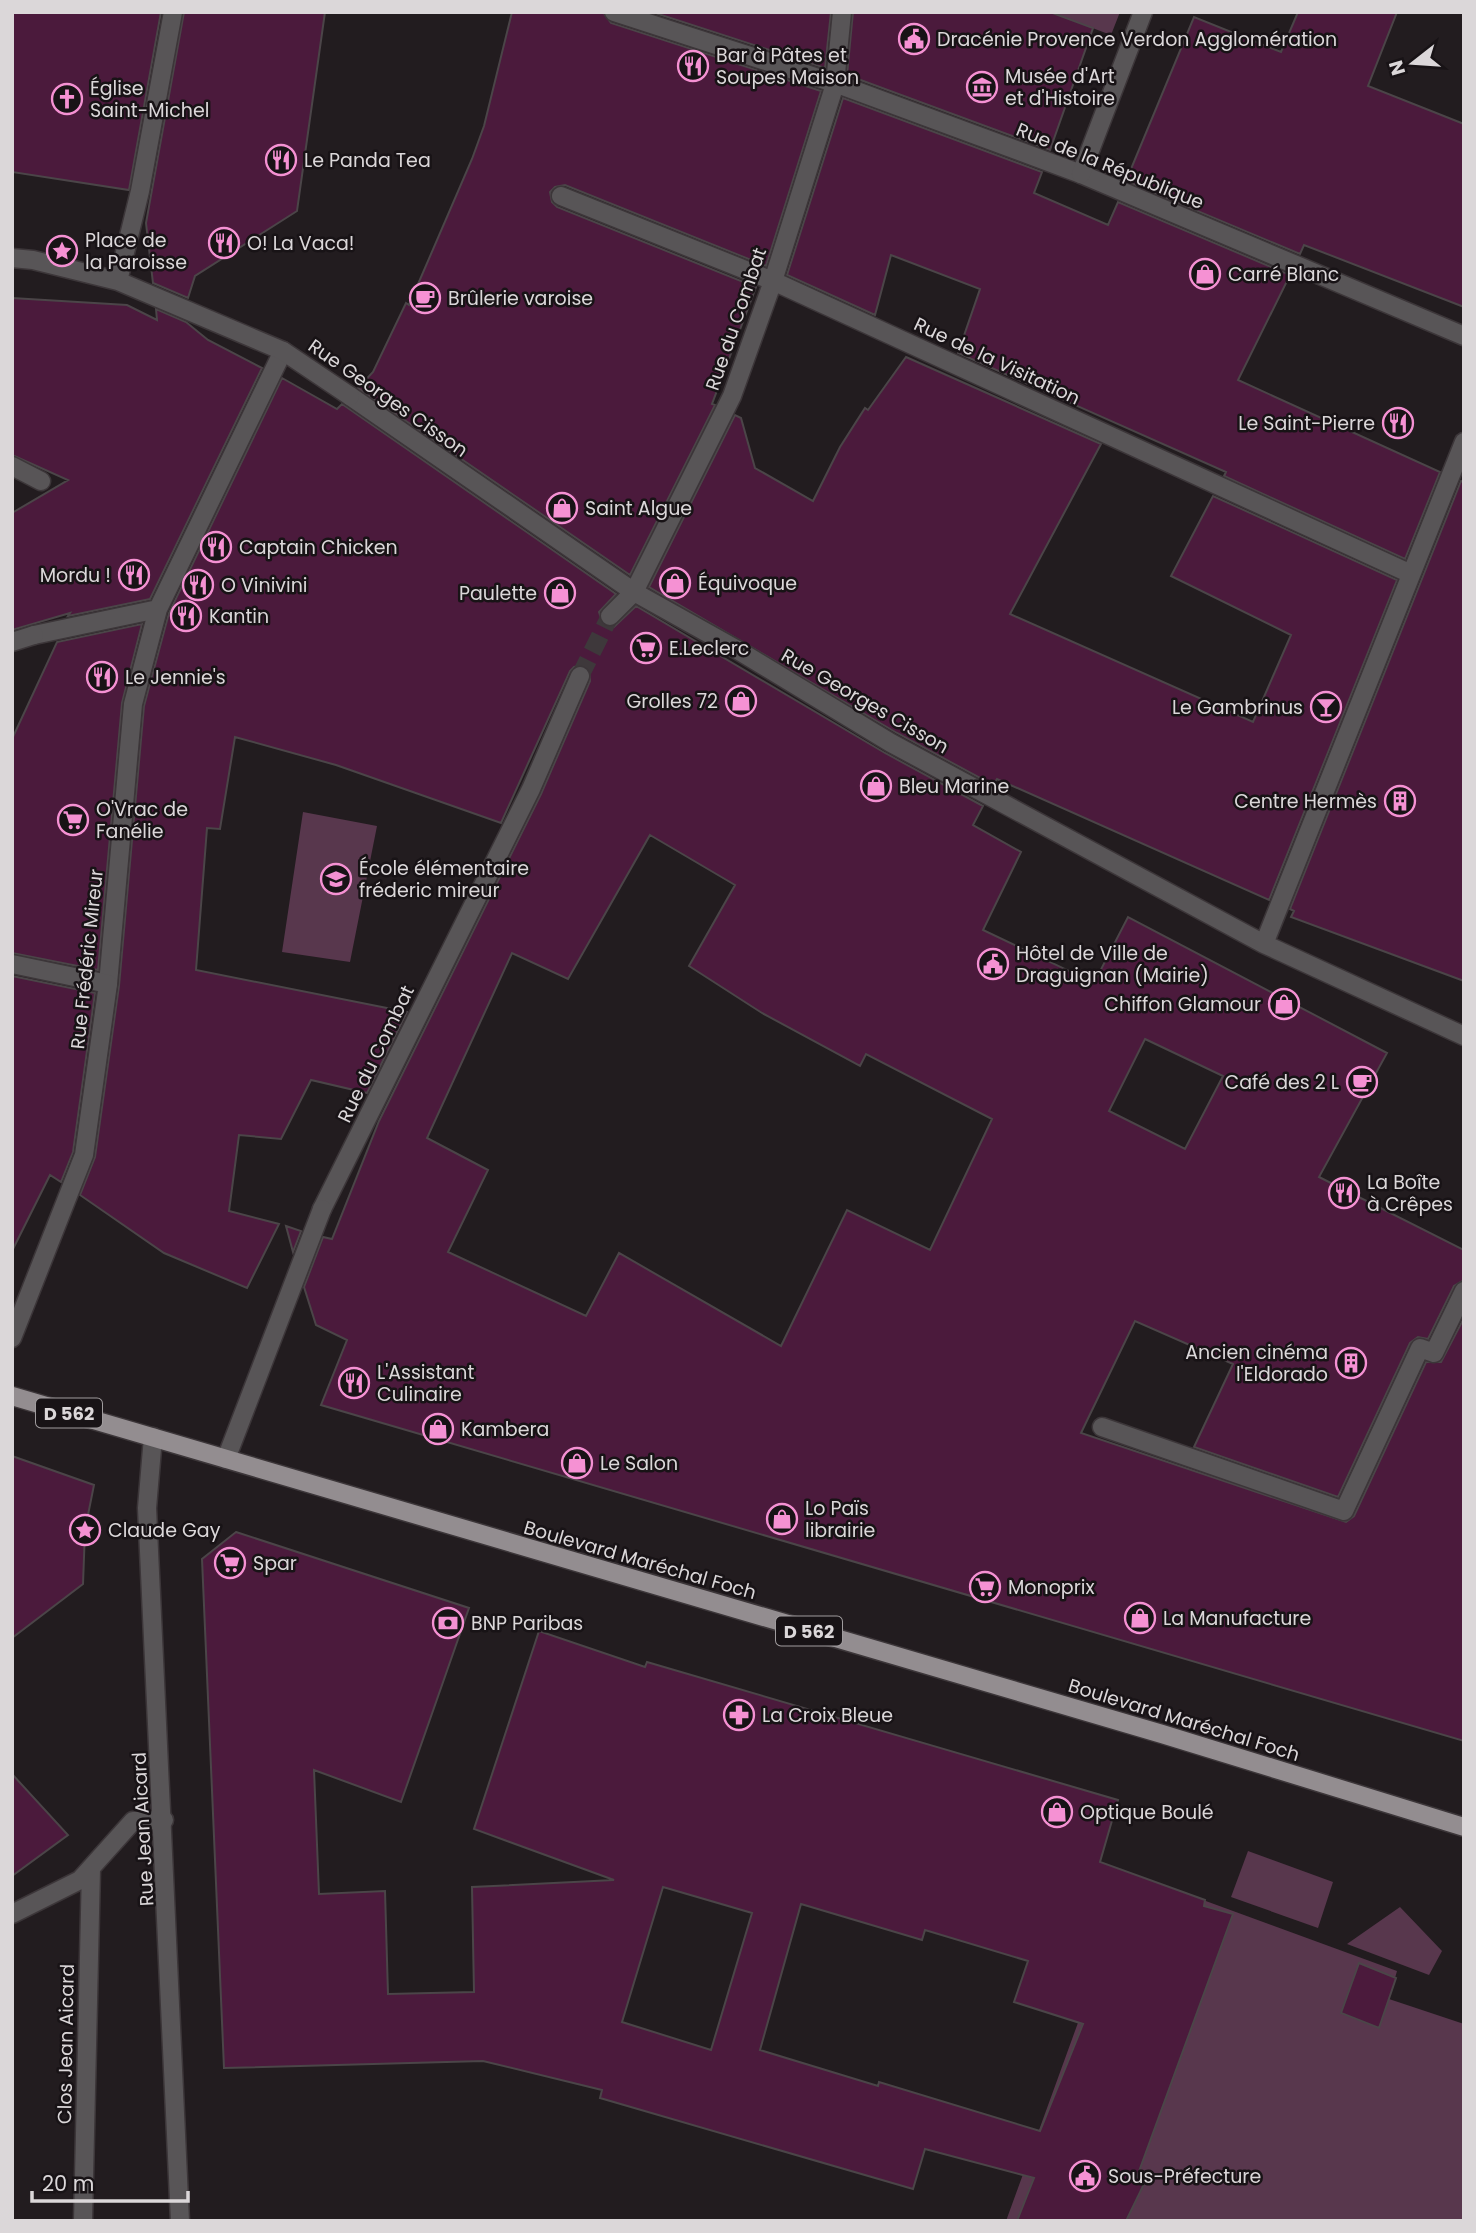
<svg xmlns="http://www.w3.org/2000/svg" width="1476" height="2233" viewBox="0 0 1476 2233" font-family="Poppins,sans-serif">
	<rect width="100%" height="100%" fill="#221c1f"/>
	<path fill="#58374d" d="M1050 12H1120L1111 35Z
		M303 812 377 826 350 962 282 952Z
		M1248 1851 1333 1882 1318 1928 1231 1897Z
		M1132 1874 1397 1971 1389 1999 1464 2024V2221H1006Z
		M1400 1907 1442 1951 1429 1975 1347 1944Z"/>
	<path fill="#4b1a3c" stroke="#4b4548" stroke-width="2" fill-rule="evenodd" d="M12 12H161L129 190 12 172Z
		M184 12H325L297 211 195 276 188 298 153 283 146 223Z
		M512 12H603L611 23 821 91 766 266 565 185 555 187 550 192 552 202 557 207 756 287 712 404 715 405 630 575 358 388 373 372 406 303 409 305 472 159 484 126Z
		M652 12H831L825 68Z
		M853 12H1050L1093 28 1050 150 847 75Z
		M1298 12H1397L1368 86 1464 124V307L1304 245 1300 254 1126 181 1194 17 1281 52Z
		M843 98 1042 172 1034 193 1108 225 1118 202 1290 275 1238 380 1440 472 1405 559 1224 476 1226 472 958 353 980 289 891 255 875 315 787 275Z
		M12 298 127 305 157 320 156 309 186 322 208 340 262 368 150 599 68 616 70 613 12 630V513L68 480 12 455Z
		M906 357 1101 444 1010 614 1253 722 1291 635 1171 576 1213 496 1397 580 1269 900 997 779 993 785 897 733 649 587 735 415 741 418 755 468 813 501 840 447 865 408 868 410Z
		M282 378 337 409 342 404 616 594 599 612 603 624 614 627 636 606 885 753 983 806 973 825 1021 852 983 930 1094 983 1128 917 1387 1053 1319 1177 1464 1250V1280L1454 1286 1428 1339 1418 1337 1410 1343 1338 1497 1194 1447 1233 1364 1135 1321 1081 1433 1346 1522 1354 1516 1426 1362H1441L1464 1318V1741L321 1405 347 1340 316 1325 304 1287 323 1237 332 1239 379 1121 541 794 590 681 589 670 584 665 574 667 570 671 501 823 336 765 235 737 220 829 207 828 196 970 407 1012 367 1093 311 1080 281 1139 239 1135 229 1211 279 1224 247 1288 164 1253 80 1195 95 1157 119 986 144 706 169 613ZM650 835 735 885 689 966 762 1013 860 1066 866 1054 992 1119 930 1250 847 1210 781 1346 619 1253 586 1316 448 1252 488 1170 427 1138 512 953 568 979ZM1145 1039 1223 1076 1185 1149 1109 1111Z
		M1461 481 1464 482V981L1291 917 1294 911 1290 909Z
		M142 624 122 703 98 970 12 953V739L57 642Z
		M12 976 95 993 73 1152 61 1182 50 1175 12 1251Z
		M286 1226 301 1231 293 1252Z
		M12 1456 94 1485 85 1530 83 1584 12 1638Z
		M236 1532 469 1608 401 1802 314 1770 319 1894 385 1891 388 1994 474 1992 472 1887 614 1880 474 1829 539 1631 645 1667 647 1662 1118 1800 1100 1862 1205 1900 1204 1906 1233 1914 1137 2177 1146 2180 1126 2221H1017L1034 2178 925 2149 913 2189 600 2098 602 2090 483 2061 224 2068 202 1559ZM663 1887 752 1913 711 2050 622 2022ZM801 1904 922 1940 925 1930 1028 1961 1014 2002 1083 2024 1040 2131 879 2082 878 2086 760 2050Z
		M12 1774 68 1835 12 1876Z
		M1359 1963 1396 1978 1379 2028 1341 2013Z"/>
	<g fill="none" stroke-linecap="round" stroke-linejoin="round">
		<path stroke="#3e383b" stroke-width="18" stroke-dasharray="18 9" stroke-linecap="butt" d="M580 676 610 616"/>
		<g stroke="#3c3639" stroke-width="21">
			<path id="service" d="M1102 1427 1344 1511 1420 1348 1434 1353 1464 1291"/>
		</g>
		<g stroke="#3c3639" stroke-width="21">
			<path id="pedestrian" d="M614 12 843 86 1081 174 1464 336
				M561 196 773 281 1411 574
				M350 396 634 592 736 649 891 743 1264 944 1464 1036
				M610 616 634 592 732 396 773 281 835 84 842 12
				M34 635 158 609
				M1264 944 1464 442
				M108 984 133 704 158 609 283 351
				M322 1209 531 789 580 676"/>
		</g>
		<g stroke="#3c3639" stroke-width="21">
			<path id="minor" d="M1081 174 1143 12
				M12 258 33 260 118 281 283 351 350 396
				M118 281 140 191 173 12
				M12 466 41 481
				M12 642 34 635
				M12 964 108 984 84 1155 12 1338
				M226 1459 322 1209
				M12 1914 80 1880 133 1821 164 1820
				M83 2221 91 1869"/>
		</g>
		<g stroke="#3c3639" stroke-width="21">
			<path id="tertiary" d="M153 1437 147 1508 180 2221"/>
		</g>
		<g stroke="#3c3639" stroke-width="21">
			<path id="primary" d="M12 1396 1162 1734 1464 1827"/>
		</g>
		<use href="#service" stroke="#585557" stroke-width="18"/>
		<use href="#pedestrian" stroke="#585557" stroke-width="18"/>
		<use href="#minor" stroke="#585557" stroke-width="18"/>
		<use href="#tertiary" stroke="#585557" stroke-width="18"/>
		<use href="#primary" stroke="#938d90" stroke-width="18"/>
	</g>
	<defs>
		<g id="civic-ring" transform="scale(1.575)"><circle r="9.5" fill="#181316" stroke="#f591d3" stroke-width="1.5"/><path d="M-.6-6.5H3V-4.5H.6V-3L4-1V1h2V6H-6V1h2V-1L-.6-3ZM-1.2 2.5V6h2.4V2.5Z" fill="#f591d3"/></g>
		<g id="restaurant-ring" transform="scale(1.575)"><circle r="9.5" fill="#181316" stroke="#f591d3" stroke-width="1.5"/><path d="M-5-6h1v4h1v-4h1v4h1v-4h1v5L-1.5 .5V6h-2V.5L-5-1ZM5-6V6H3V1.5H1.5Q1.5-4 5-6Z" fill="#f591d3"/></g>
		<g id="museum-ring" transform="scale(1.575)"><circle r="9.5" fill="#181316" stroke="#f591d3" stroke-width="1.5"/><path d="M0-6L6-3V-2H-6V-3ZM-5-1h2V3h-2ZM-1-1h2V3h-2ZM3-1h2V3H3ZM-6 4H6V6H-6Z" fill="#f591d3"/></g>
		<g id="church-ring" transform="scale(1.575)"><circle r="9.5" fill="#181316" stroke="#f591d3" stroke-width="1.5"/><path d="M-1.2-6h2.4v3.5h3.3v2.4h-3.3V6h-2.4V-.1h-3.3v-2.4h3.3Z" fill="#f591d3"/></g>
		<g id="sight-ring" transform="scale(1.575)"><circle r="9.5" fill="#181316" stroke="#f591d3" stroke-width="1.5"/><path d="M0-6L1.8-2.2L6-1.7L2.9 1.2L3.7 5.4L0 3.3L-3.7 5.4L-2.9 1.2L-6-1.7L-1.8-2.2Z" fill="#f591d3"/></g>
		<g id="shop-ring" transform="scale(1.575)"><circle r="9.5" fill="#181316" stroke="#f591d3" stroke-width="1.5"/><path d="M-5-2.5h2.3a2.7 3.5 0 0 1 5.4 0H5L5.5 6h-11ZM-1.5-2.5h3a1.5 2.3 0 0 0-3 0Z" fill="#f591d3"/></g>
		<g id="cafe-ring" transform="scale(1.575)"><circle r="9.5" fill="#181316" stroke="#f591d3" stroke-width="1.5"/><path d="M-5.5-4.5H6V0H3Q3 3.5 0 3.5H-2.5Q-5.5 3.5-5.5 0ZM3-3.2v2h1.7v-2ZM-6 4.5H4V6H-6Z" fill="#f591d3"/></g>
		<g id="supermarket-ring" transform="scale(1.575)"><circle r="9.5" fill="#181316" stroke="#f591d3" stroke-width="1.5"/><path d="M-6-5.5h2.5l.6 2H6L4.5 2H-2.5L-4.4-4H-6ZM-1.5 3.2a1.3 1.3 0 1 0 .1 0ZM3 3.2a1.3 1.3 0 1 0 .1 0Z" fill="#f591d3"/></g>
		<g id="bar-ring" transform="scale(1.575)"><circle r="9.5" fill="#181316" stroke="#f591d3" stroke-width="1.5"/><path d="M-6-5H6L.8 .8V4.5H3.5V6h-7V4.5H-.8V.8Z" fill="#f591d3"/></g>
		<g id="building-ring" transform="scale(1.575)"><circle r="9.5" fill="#181316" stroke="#f591d3" stroke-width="1.5"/><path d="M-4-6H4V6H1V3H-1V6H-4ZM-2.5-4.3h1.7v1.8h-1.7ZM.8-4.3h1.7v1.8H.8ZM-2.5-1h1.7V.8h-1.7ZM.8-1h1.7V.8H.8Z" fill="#f591d3"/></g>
		<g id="school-ring" transform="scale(1.575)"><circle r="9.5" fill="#181316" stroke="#f591d3" stroke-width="1.5"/><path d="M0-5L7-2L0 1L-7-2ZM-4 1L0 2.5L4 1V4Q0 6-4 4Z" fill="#f591d3"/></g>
		<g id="bank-ring" transform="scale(1.575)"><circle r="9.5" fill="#181316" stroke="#f591d3" stroke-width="1.5"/><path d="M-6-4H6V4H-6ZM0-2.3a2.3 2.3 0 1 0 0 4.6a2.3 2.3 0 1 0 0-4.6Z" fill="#f591d3"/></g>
		<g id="pharmacy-ring" transform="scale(1.575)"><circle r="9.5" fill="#181316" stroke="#f591d3" stroke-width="1.5"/><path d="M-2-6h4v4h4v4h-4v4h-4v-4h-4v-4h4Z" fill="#f591d3"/></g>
	</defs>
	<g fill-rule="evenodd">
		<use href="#civic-ring" x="914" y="39"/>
		<use href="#restaurant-ring" x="693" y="66"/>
		<use href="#museum-ring" x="982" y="87"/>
		<use href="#church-ring" x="67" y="99"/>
		<use href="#restaurant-ring" x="281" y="160"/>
		<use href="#restaurant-ring" x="224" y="243"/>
		<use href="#sight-ring" x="62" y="251"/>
		<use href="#shop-ring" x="1205" y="274"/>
		<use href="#cafe-ring" x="425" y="298"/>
		<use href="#restaurant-ring" x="1398" y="423"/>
		<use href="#shop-ring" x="562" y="508"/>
		<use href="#restaurant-ring" x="216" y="547"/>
		<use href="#restaurant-ring" x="134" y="575"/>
		<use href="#shop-ring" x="675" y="583"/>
		<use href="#restaurant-ring" x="198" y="585"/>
		<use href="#shop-ring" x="560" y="593"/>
		<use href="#restaurant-ring" x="186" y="616"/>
		<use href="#supermarket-ring" x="646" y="648"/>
		<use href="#restaurant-ring" x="102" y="677"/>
		<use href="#shop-ring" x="741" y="701"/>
		<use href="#bar-ring" x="1326" y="707"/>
		<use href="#shop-ring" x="876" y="786"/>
		<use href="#building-ring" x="1400" y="801"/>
		<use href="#supermarket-ring" x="73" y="820"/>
		<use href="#school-ring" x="336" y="879"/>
		<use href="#civic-ring" x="993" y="964"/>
		<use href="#shop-ring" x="1284" y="1004"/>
		<use href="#cafe-ring" x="1362" y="1082"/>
		<use href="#restaurant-ring" x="1344" y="1193"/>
		<use href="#building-ring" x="1351" y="1363"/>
		<use href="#restaurant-ring" x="354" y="1383"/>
		<use href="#shop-ring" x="438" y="1429"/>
		<use href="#shop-ring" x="577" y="1463"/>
		<use href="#shop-ring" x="782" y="1519"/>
		<use href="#sight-ring" x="85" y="1530"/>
		<use href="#supermarket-ring" x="230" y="1563"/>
		<use href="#supermarket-ring" x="985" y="1587"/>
		<use href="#shop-ring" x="1140" y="1618"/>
		<use href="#bank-ring" x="448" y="1623"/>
		<use href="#pharmacy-ring" x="739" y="1715"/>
		<use href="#shop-ring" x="1057" y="1812"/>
		<use href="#civic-ring" x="1085" y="2176"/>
	</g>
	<g text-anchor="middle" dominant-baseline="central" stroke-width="5" stroke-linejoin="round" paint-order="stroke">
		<g fill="#181316" stroke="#a09c9e" stroke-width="2">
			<rect x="36" y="1398.5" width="66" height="29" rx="5"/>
			<rect x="776" y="1616.5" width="66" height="29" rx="5"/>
		</g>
		<g font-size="18" font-weight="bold" fill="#dbd7d9">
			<text x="69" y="1413">D 562</text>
			<text x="809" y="1631">D 562</text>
		</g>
		<g font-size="19" fill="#dbd7d9" stroke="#181316" text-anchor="start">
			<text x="937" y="39">Dracénie Provence Verdon Agglomération</text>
			<text x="716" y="55">Bar à Pâtes et<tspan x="716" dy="22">Soupes Maison</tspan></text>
			<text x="1005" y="76">Musée d'Art<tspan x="1005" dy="22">et d'Histoire</tspan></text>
			<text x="90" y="88">Église<tspan x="90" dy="22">Saint-Michel</tspan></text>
			<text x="304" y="160">Le Panda Tea</text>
			<text x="85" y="240">Place de<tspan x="85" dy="22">la Paroisse</tspan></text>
			<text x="247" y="243">O! La Vaca!</text>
			<text x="1228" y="274">Carré Blanc</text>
			<text x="448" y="298">Brûlerie varoise</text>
			<text x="1375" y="423" text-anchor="end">Le Saint-Pierre</text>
			<text x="585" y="508">Saint Algue</text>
			<text x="239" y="547">Captain Chicken</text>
			<text x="111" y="575" text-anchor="end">Mordu !</text>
			<text x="698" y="583">Équivoque</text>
			<text x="221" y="585">O Vinivini</text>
			<text x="537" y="593" text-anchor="end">Paulette</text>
			<text x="209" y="616">Kantin</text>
			<text x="669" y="648">E.Leclerc</text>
			<text x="125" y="677">Le Jennie's</text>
			<text x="718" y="701" text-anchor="end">Grolles 72</text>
			<text x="1303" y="707" text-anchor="end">Le Gambrinus</text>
			<text x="899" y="786">Bleu Marine</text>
			<text x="1377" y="801" text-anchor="end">Centre Hermès</text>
			<text x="96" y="809">O'Vrac de<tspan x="96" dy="22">Fanélie</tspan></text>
			<text x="359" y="868">École élémentaire<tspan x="359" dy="22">fréderic mireur</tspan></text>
			<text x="1016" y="953">Hôtel de Ville de<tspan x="1016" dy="22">Draguignan (Mairie)</tspan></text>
			<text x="1261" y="1004" text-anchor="end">Chiffon Glamour</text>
			<text x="1339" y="1082" text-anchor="end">Café des 2 L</text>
			<text x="1367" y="1182">La Boîte<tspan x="1367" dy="22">à Crêpes</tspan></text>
			<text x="1328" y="1352" text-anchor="end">Ancien cinéma<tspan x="1328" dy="22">l'Eldorado</tspan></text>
			<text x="377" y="1372">L'Assistant<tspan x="377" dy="22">Culinaire</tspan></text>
			<text x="461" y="1429">Kambera</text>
			<text x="600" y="1463">Le Salon</text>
			<text x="805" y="1508">Lo Païs<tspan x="805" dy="22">librairie</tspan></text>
			<text x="108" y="1530">Claude Gay</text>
			<text x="253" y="1563">Spar</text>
			<text x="1008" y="1587">Monoprix</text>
			<text x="1163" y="1618">La Manufacture</text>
			<text x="471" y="1623">BNP Paribas</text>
			<text x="762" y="1715">La Croix Bleue</text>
			<text x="1080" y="1812">Optique Boulé</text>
			<text x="1108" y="2176">Sous-Préfecture</text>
		</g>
		<g font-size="19" fill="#dbd7d9" stroke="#181316">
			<text transform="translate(1110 166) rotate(22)">Rue de la République</text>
			<text transform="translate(736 319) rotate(-71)">Rue du Combat</text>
			<text transform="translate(997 361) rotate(25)">Rue de la Visitation</text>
			<text transform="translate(388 398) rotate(35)">Rue Georges Cisson</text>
			<text transform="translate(865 701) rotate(30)">Rue Georges Cisson</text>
			<text transform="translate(87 959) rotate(-84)">Rue Frédéric Mireur</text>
			<text transform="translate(376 1054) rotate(-64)">Rue du Combat</text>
			<text transform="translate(640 1560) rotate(16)">Boulevard Maréchal Foch</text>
			<text transform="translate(1184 1720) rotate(17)">Boulevard Maréchal Foch</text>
			<text transform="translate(143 1829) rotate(-93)">Rue Jean Aicard</text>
			<text transform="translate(66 2044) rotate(-89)">Clos Jean Aicard</text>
		</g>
	</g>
	<rect width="1476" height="2233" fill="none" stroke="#dbd7d9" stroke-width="28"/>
	<g transform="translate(1413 63) rotate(253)" stroke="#181316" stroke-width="5" paint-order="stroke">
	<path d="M0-5L12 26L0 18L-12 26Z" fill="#dbd7d9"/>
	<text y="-10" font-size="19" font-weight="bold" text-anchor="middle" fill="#dbd7d9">N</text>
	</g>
	<path d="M32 2191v10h156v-10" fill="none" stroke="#dbd7d9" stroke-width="3.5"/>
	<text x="42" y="2191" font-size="21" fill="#dbd7d9" stroke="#181316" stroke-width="5" paint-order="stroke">20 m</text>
</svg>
